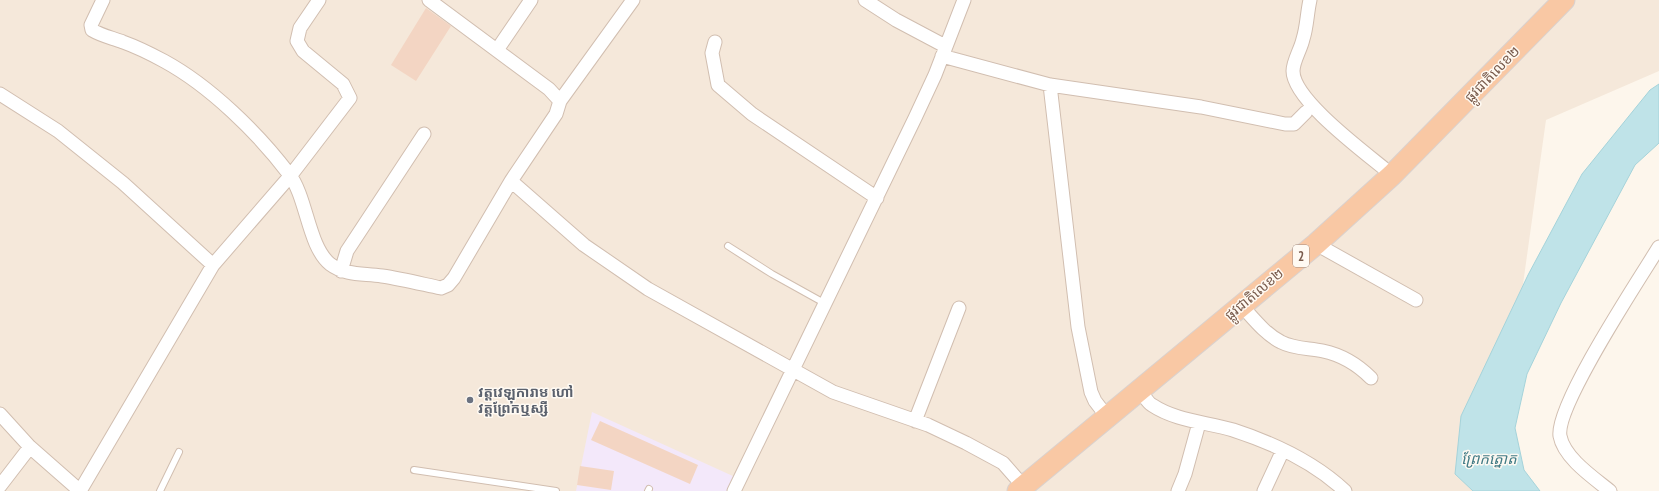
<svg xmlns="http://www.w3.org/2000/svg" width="1659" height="491" viewBox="0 0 1659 491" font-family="'PT Sans Narrow','Noto Sans Khmer',sans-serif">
	<rect width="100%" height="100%" fill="#fdf6ec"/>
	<path fill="#f5e8da" d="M0 0H1659V71L1546 120 1494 491H0Z"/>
	<path fill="#f3e8fa" d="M592 412 735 477 728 491H576Z"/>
	<path fill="#bfe3e8" stroke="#a5d3da" d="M1659 84V143L1635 165 1561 303 1527 374 1515 428 1524 470 1540 491H1473L1455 474 1461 416 1528 275 1582 174 1650 90Z"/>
	<path fill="#f3d5c3" d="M426 8 451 26 416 81 391 65Z
		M600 421 698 465 690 484 591 440Z
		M580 466 614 471 611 490 577 485Z"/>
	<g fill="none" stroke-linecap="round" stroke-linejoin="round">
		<g stroke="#d1beb0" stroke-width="8">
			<path id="service" d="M728 246 772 274 826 304
				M414 470 556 491
				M160 491 179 452
				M648 491 649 489"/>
		</g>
		<g stroke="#d1beb0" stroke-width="15">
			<path id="minor" d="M103 0 91 25 92 30C102 36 113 38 123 42 137 47 151 54 164 61 210 86 258 133 289 174 307 197 308 246 330 264 346 276 364 273 382 276 402 279 422 284 441 288L448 285 454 278 511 181 556 114 560 101 633 0
				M429 0 549 89 560 101
				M865 0 896 20 945 46
				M1310 0C1307 13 1307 27 1303 39 1301 49 1293 61 1293 71 1293 101 1370 156 1392 175
				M715 42 712 53 718 85 752 114 877 198
				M497 50 531 0
				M942 56 1050 85 1201 107 1285 124H1294L1306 112
				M1050 85 1078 327 1091 392 1095 401 1108 418
				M0 94 58 131 123 183 213 265
				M511 181 584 245 648 289 833 392 928 425 966 443 1003 463 1024 487
				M1316 244 1416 300
				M341 271 347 251 424 134
				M1241 305C1253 318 1265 334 1281 342 1294 349 1309 348 1323 351 1342 355 1358 365 1371 378
				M1140 391C1144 395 1147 402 1152 405 1176 421 1206 422 1233 430 1273 443 1314 462 1345 491
				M0 414 30 447 80 491 213 265 291 175 350 98 343 84 303 51 297 41 300 28 319 0
				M915 421 959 308
				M0 486 30 447
				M734 491 915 118 935 75 964 0
				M1178 491 1185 474 1199 423
				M1264 491 1283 450
				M1610 491C1594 478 1564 458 1560 436 1555 406 1640 278 1659 247"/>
		</g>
		<g stroke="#dad1cd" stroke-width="23">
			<path id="trunk" d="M1018 491 1316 244 1392 175 1564 0"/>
		</g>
		<use href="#service" stroke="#fff" stroke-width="6"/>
		<use href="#minor" stroke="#fff" stroke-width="13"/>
		<use href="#trunk" stroke="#f9c8a4" stroke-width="21"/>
	</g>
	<circle fill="#6b7280" stroke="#fffaf3" stroke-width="1.5" cx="470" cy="400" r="4"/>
	<g text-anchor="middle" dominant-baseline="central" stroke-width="3" stroke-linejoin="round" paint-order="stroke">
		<rect fill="#fffaf3" stroke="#a28b7f" stroke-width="1" x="1293" y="245" width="16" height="22" rx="3"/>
		<g font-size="13" font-weight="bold" fill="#7a5c4d">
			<text x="1301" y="256">2</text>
		</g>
		<g font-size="14" fill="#7a5c4d" stroke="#fffaf3">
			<text transform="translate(1492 74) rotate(-46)">ផ្លូវជាតិលេខ២</text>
			<text transform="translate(1254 294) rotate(-40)">ផ្លូវជាតិលេខ២</text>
		</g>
		<g font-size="14" font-weight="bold" fill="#5b616d" stroke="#fffaf3" text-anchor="start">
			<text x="478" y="392">វត្តវេឡុការាម ហៅ<tspan x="478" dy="16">វត្តព្រែកឬស្សី</tspan></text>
		</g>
		<g font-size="15" font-style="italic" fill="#437c86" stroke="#fffaf3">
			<text x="1489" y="458">ព្រែកត្នោត</text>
		</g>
	</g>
</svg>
